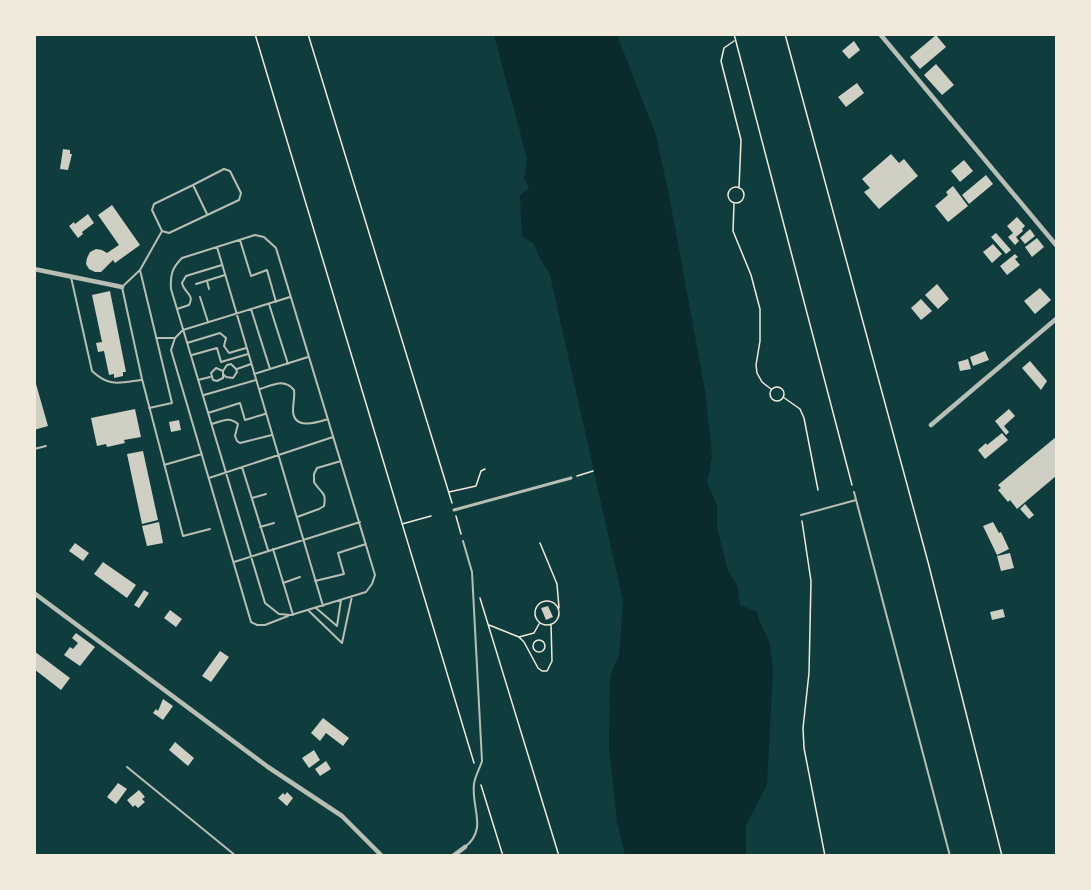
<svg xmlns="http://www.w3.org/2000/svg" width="1091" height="890" viewBox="0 0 1091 890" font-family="'Noto Serif',serif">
	<rect width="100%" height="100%" fill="#0f3d3e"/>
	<path fill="#0a2a2b" d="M494 35H617L656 135 669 195 705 390 712 456 707 483 717 505V528L728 570 738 587 740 605 758 612 759 621 770 643 773 671 767 785 746 825V855H625L617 822 609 747 610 676 619 656 623 601 550 275 540 258 534 244 522 236 520 196 529 188 524 179 527 158Z"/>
	<path fill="#cfcfc3" d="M936 35 946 47 920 69 910 57Z
		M854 41 860 50 849 59 842 51Z
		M936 64 954 85 942 95 924 75Z
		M857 83 864 93 846 107 838 97Z
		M63 149 70 150V154H72L68 170 60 169Z
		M891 154 899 163 904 159 918 176 879 209 864 192 870 188 862 179Z
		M964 160 973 171 960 182 951 171Z
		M986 175 993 184 969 204 962 195Z
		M953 186 968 206 948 222 935 206 948 195 946 192Z
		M112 205 140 245 115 263 113 260 101 272H95L89 269 86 264 87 258 90 252 96 249 102 250 107 253 119 245 98 215Z
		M88 214 94 223 82 232 83 234 78 238 69 226 74 222 75 224Z
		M1017 217 1025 226 1022 229 1023 231 1016 237 1019 241 1015 245 1008 237 1013 233 1007 226Z
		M1030 229 1035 236 1025 244 1020 238Z
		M996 233 1011 250 1006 254 991 237Z
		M1037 238 1044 247 1032 257 1025 247Z
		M993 244 1002 254 992 263 983 252Z
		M1015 254 1018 257 1015 259 1020 265 1007 275 1000 266Z
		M937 284 949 299 938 309 925 295Z
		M1040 288 1051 300 1035 314 1024 301Z
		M110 291 126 372H123V376L114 378V374L109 375 104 351 98 352 96 343 102 342 92 295Z
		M921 299 932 311 921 320 911 308Z
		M985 351 989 360 973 366 970 357Z
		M968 359 971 369 960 371 958 362Z
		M1030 361 1047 381 1041 390 1022 368Z
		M34 377 48 426 34 430Z
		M135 409 141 437 124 440 125 443 107 447 106 444 97 446 91 418Z
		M1009 409 1015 416 1004 426 1009 432 1006 435 995 421Z
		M179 420 181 430 171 432 169 422Z
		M1002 433 1008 440 985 459 978 450 986 443 987 445Z
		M1056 437V476L1017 509 1010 500 1008 502 998 490 1001 488 998 485Z
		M143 451 158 520 142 524 127 454Z
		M1025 504 1034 515 1029 519 1020 509Z
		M159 522 163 543 147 546 142 526Z
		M993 522 999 533 1001 532 1009 549 997 555 983 526Z
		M75 543 89 553 83 561 69 551Z
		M1010 553 1014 568 1001 571 997 556Z
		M103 562 136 585 127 598 94 574Z
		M144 590 149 593 139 608 134 605Z
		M548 606 553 617 546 620 541 608Z
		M1003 609 1005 617 992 620 990 612Z
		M170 610 182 619 176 627 164 618Z
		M76 633 95 647 80 666 64 655 70 647 73 649 78 643 72 638Z
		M34 651 70 678 61 690 34 669Z
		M220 651 229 657 211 682 202 676Z
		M163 699 173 706 163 720 153 713 156 709 158 711Z
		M323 718 349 738 343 746 326 733 320 741 311 733Z
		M175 742 194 758 188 766 169 750Z
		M314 750 320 760 309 768 302 758Z
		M326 761 331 769 320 776 315 769Z
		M118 783 127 789 116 804 107 797Z
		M139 790 145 797 142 799 145 802 138 808 135 805 133 807 127 800Z
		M287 792 293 798 287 806 278 798 283 793 285 795Z"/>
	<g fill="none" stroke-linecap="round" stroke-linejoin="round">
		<path stroke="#f1e9da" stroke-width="1.5" d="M255 34 474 763
			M308 34 452 503
			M734 34 852 485
			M785 34 928 562 1002 856
			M734 41 724 48 721 61 741 140 739 188
			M728 195a8 8 0 1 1 16 0a8 8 0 1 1-16 0Z
			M734 203 733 231 751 275 760 309V341L756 365 757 373 762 382 771 389
			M770 394a7 7 0 1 1 14 0a7 7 0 1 1-14 0Z
			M783 397 800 409 804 418 818 490
			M577 476 593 471
			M449 492 476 486 481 471 485 469
			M456 516 461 534
			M802 521 811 581 809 673 803 728 804 748 825 856
			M402 524 431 516
			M540 543 557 584 559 608
			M480 598 559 856
			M535 613a12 12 0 1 1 24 0a12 12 0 1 1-24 0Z
			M489 625 519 637 534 633 539 624
			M519 637 524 642 538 668 542 671H547L552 661 551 624
			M533 646a6 6 0 1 1 12 0a6 6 0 1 1-12 0Z
			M481 785 503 856"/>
		<path stroke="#b8beb3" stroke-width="2" d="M193 185 154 204 152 210 162 231 169 233 239 200 241 193 230 171 224 169 193 185 207 214
			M162 231 140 270 122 287 142 379 183 536 210 529
			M255 235 264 237 276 248 375 575 372 584 366 592 291 615 279 614 265 603 171 289C170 275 172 268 182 258Z
			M240 240 251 276 267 270 276 302
			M217 247 323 606
			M140 270 172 403 149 408
			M71 277 92 371C109 387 119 383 141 380
			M207 281 209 289
			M196 284 225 275
			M200 297 208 322
			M269 304 288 364
			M177 309 189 305C195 294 184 293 182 283L186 276 222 265
			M251 309 270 369
			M156 338H175
			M187 343 220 333 226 338 224 346 229 353 246 348
			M192 355 217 348 221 362 248 354
			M237 369 251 364
			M223 371 216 368 211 373 213 380 217 381 223 378V371L227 365 231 364 236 369 237 372 233 378 226 377 224 375
			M254 374 308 357
			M198 380 210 377
			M260 389C273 385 284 378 294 390 295 397 293 403 293 410 293 430 316 423 328 419
			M204 395 256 380
			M208 413 240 403 245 420 265 414
			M212 424C222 421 229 416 238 424L235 436 237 441 240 443 272 435
			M34 449 46 446
			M164 465 202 454
			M242 467 268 550
			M209 478 333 437
			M854 492 950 856
			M252 498 266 494
			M801 515 856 500
			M297 517 319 509 324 506C327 491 320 493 314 482V474L317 468 341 461
			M260 527 274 523
			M463 541 472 572 482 761C480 768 475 776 474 784 471 808 488 829 465 847
			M273 549 293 615
			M234 562 360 522
			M315 581 344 574 338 553 366 544
			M283 583 300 577
			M316 608 337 626 341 600
			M309 611 342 643 352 596
			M288 616 265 625H257L251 622 171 350 175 338 183 330 290 297
			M127 767 236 856"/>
		<path stroke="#b8beb3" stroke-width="3" d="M454 510 571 478"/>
		<path stroke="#b8beb3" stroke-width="4.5" d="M880 34 1056 245
			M34 269 122 287
			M931 425 1056 319
			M34 593 268 767 342 816 382 856
			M453 856 465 847"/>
	</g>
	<rect width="1091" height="890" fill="none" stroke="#f1e9da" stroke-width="72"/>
</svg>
